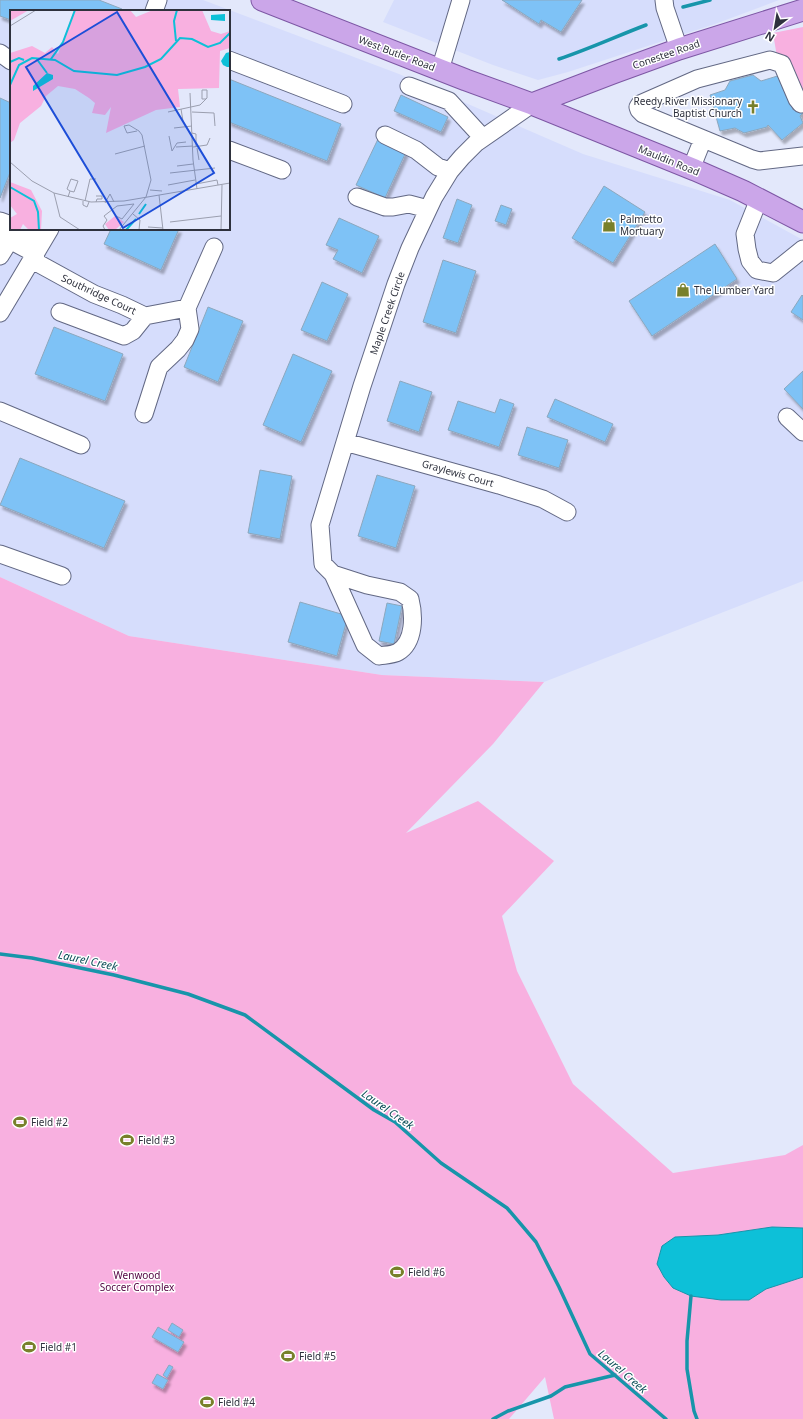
<svg xmlns="http://www.w3.org/2000/svg" width="803" height="1419" viewBox="0 0 803 1419" font-family="'Noto Sans',sans-serif">
	<defs>
		<filter id="shadow"><feDropShadow dx="2.5" dy="4" stdDeviation="1" flood-color="#0004"/></filter>
	</defs>
	<rect width="100%" height="100%" fill="#e3e8fb"/>
	<path fill="#d6ddfc" fill-rule="evenodd" d="M0 0H203L399 74 583 154 730 200 803 240V581L544 682 382 675 129 636 0 577ZM11 11H229V229H11Z
		M394 0H779L715 24 568 72 538 80 493 65 383 22Z"/>
	<path fill="#f8b0e0" d="M803 27V99L777 57 773 33Z
		M0 577 129 636 382 675 544 682 493 744 406 833 478 801 554 861 502 916 517 971 573 1084 673 1173 785 1155 803 1145V1419H554L545 1377 509 1419H0Z"/>
	<path fill="#0dc0d8" stroke="#1795aa" d="M772 1227 803 1228V1277L766 1289 749 1300H721L691 1296 673 1288 664 1277 657 1264 662 1246 675 1237 718 1235Z"/>
	<g fill="none" stroke-linecap="round" stroke-linejoin="round">
		<path stroke="#1795aa" stroke-width="3.5" d="M683 7 710 0
			M559 59C589 49 617 36 646 25
			M0 954 32 958 114 975 188 994 245 1015 374 1110 395 1122 441 1163 507 1208 536 1242 559 1287 590 1354 666 1419
			M691 1296 687 1341V1369L694 1411 697 1419
			M493 1419 508 1411 551 1396 565 1387 615 1375"/>
	</g>
	<path fill="#7ec2f6" stroke="#8ca7bd" filter="url(#shadow)" d="M0 0H99L122 9 121 11H11V20L0 16Z
		M502 0H582L561 32 541 20 539 24Z
		M784 74 793 110 803 103V113L800 116 803 123 782 140 768 125 767 127 744 133 735 128 720 131 710 95 725 90 730 81 753 75 761 81Z
		M229 79 341 124 327 161 229 122Z
		M401 95 448 117 441 132 394 111Z
		M0 98 11 103V170L0 198Z
		M378 139 406 152 385 198 356 185Z
		M604 186 645 212 613 263 572 238Z
		M457 199 472 205 458 243 443 238Z
		M501 205 512 209 506 225 495 221Z
		M339 218 379 236 362 273 333 259 338 250 326 245Z
		M111 229H179L161 270 104 244Z
		M715 244 737 279 652 336 629 301Z
		M443 260 476 271 456 333 423 322Z
		M322 282 348 294 327 341 301 330Z
		M802 295 803 296V320L791 312Z
		M208 307 243 321 218 382 184 367Z
		M54 327 123 354 105 401 35 374Z
		M293 354 332 371 301 442 263 425Z
		M803 371V409L784 389Z
		M400 381 432 392 419 432 387 421Z
		M500 399 514 404 499 447 448 430 458 401 495 413Z
		M555 399 613 424 605 442 547 417Z
		M527 427 568 440 559 468 518 455Z
		M20 458 125 501 104 548 0 505Z
		M260 470 292 476 280 539 248 533Z
		M377 475 415 486 396 548 358 536Z
		M300 602 348 616 337 656 288 642Z
		M387 603 402 606 394 644 379 641Z
		M172 1323 183 1330 179 1337 168 1330Z
		M158 1327 184 1342 178 1352 152 1337Z
		M169 1365 173 1367 167 1378 163 1375Z
		M157 1374 168 1380 163 1389 152 1383Z"/>
	<g fill="none" stroke-linecap="round" stroke-linejoin="round">
		<g stroke="#626884" stroke-width="19">
			<path id="minor" d="M664 0 665 8 679 49
				M154 11 158 0
				M0 53 11 61
				M229 60 343 104
				M440 70 461 0
				M409 86 449 101 483 138
				M801 104 797 99 782 64 770 60 697 79 640 104 638 107 639 110 643 114 752 159 759 161 803 156
				M385 135 416 150 438 167 450 171
				M229 150 282 170
				M691 169 703 139
				M357 197 385 207H393L409 204 428 209
				M759 199 745 234 747 249 750 261 757 270 773 273 803 249
				M0 221 11 225
				M19 229 44 239
				M0 235 36 254
				M0 256 10 240
				M32 260 94 294 122 305 145 316
				M187 308 214 247
				M60 312 124 336 133 331 145 316 187 308 190 329 185 340 178 349 159 367 144 414
				M0 313 50 229
				M0 411 81 445
				M787 417 803 432
				M345 442 499 485 543 499 567 512
				M0 554 62 576
				M333 574 367 585 400 592 410 599C414 615 415 642 398 652 393 655 384 655 379 656L365 645 333 574 323 564 320 525 362 386 396 284 410 248 434 197 450 171 462 157 476 143 532 104"/>
		</g>
		<g stroke="#7d57a4" stroke-width="23">
			<path id="major" d="M262 0 466 80 532 104 695 170 743 191 803 222
				M532 104 613 73 679 49 803 10"/>
		</g>
		<use href="#minor" stroke="#fff" stroke-width="17"/>
		<use href="#major" stroke="#cba6e9" stroke-width="21"/>
	</g>
	<defs>
		<g id="church-bare" transform="scale(1.08)"><path d="M-1.2-6h2.4v3.5h3.3v2.4h-3.3V6h-2.4V-.1h-3.3v-2.4h3.3Z" fill="#78802b" stroke="#fff" stroke-width="2.5" paint-order="stroke"/></g>
		<g id="shop-bare" transform="scale(1.08)"><path d="M-5-2.5h2.3a2.7 3.5 0 0 1 5.4 0H5L5.5 6h-11ZM-1.5-2.5h3a1.5 2.3 0 0 0-3 0Z" fill="#78802b" stroke="#fff" stroke-width="2.5" paint-order="stroke"/></g>
		<g id="stadium-bare" transform="scale(1.08)"><path d="M0-5a6.5 5 0 1 0 0 10a6.5 5 0 1 0 0-10ZM-3.5-1.8h7v3.6h-7Z" fill="#78802b" stroke="#fff" stroke-width="2.5" paint-order="stroke"/></g>
	</defs>
	<g fill-rule="evenodd">
		<use href="#church-bare" x="753" y="107"/>
		<use href="#shop-bare" x="609" y="225"/>
		<use href="#shop-bare" x="683" y="290"/>
		<use href="#stadium-bare" x="20" y="1122"/>
		<use href="#stadium-bare" x="127" y="1140"/>
		<use href="#stadium-bare" x="397" y="1272"/>
		<use href="#stadium-bare" x="29" y="1347"/>
		<use href="#stadium-bare" x="288" y="1356"/>
		<use href="#stadium-bare" x="207" y="1402"/>
	</g>
	<g text-anchor="middle" dominant-baseline="central" stroke-width="3" stroke-linejoin="round" paint-order="stroke">
		<g font-size="10" fill="#2e313d" stroke="#fff">
			<text transform="translate(397 53) rotate(21)">West Butler Road</text>
			<text transform="translate(666 54) rotate(-19)">Conestee Road</text>
			<text transform="translate(669 160) rotate(22)">Mauldin Road</text>
			<text transform="translate(99 294) rotate(25)">Southridge Court</text>
			<text transform="translate(387 313) rotate(-71)">Maple Creek Circle</text>
			<text transform="translate(458 473) rotate(16)">Graylewis Court</text>
		</g>
		<g font-size="10" fill="#2e313d" stroke="#fff" text-anchor="start">
			<text x="742" y="101" text-anchor="end">Reedy River Missionary<tspan x="742" dy="12">Baptist Church</tspan></text>
			<text x="620" y="219">Palmetto<tspan x="620" dy="12">Mortuary</tspan></text>
			<text x="694" y="290">The Lumber Yard</text>
			<text x="31" y="1122">Field #2</text>
			<text x="138" y="1140">Field #3</text>
			<text x="408" y="1272">Field #6</text>
			<text x="40" y="1347">Field #1</text>
			<text x="299" y="1356">Field #5</text>
			<text x="218" y="1402">Field #4</text>
		</g>
		<g font-size="10" fill="#510240" stroke="#fff">
			<text x="137" y="1275">Wenwood<tspan x="137" dy="12">Soccer Complex</tspan></text>
		</g>
		<g font-size="11" font-style="italic" fill="#0d4e58" stroke="#fff">
			<text transform="translate(88 960) rotate(12)">Laurel Creek</text>
			<text transform="translate(388 1109) rotate(35)">Laurel Creek</text>
			<text transform="translate(623 1371) rotate(41)">Laurel Creek</text>
		</g>
	</g>
	<g transform="translate(10 10)">
		<rect width="220" height="220" fill="#e3e8fb"/>
		<path d="M0 0H19L0 11ZM64 0H120L126 7 143 0H192L201 21 211 24 220 21V38L210 41 209 78 168 79 170 97 146 100 96 123 101 97 95 105 82 103 85 93 79 88 65 79 48 76 36 86 31 96 10 113 4 130 0 133V43L22 36 35 43 42 37 48 44ZM0 172 21 180 32 201 31 220H19L13 214 10 220H0V208L7 204 0 195ZM105 206 114 212 105 220H99L95 214Z" fill="#f8b0e0"/>
		<path d="M215 4V11L201 10V5ZM220 42V57H217L213 55 211 51 216 43ZM37 63 43 65V69L23 81V76Z" fill="#0dc0d8"/>
		<path fill="none" stroke="#0dc0d8" stroke-width="2" d="M166 31 164 11 167 0M26 48 37 63M41 49 53 32 65 0M0 52 9 48 14 50M0 75 9 55 22 48 45 50 64 61 107 65 135 57 151 49 170 28 182 29 198 37 210 33 220 23M0 177 24 191 28 202 29 220M129 204 136 194M116 220 126 209"/>
		<path fill="none" stroke="#9b9faf" stroke-width="1" d="M0 16 26 0M180 83 183 150 187 179M171 99 173 111M158 102 190 95 197 88V80H192V89H196M182 102 204 103 205 116M164 118 182 116M127 121 117 123 114 116 119 115 129 121 132 125 141 170 136 187M182 123 186 124V137M159 126 162 141 167 133 176 132M166 137 183 136M183 137 197 135 200 128M187 138 189 150M105 144 135 136M0 152 22 171 44 183 81 192 114 191 220 173M167 156 183 154M160 163 205 158M186 174 207 170 208 175M158 175 185 170M140 180 152 181M44 183 50 207 70 220M149 185 153 220M58 187 60 181 64 182 68 171 61 169 57 179 60 181M73 191V195L77 197 79 192M75 191 80 169H86M86 192 87 189H92V186H86M95 193 100 184 104 192M123 204 130 210 129 220M160 212 211 206M138 217 153 218M95 220 93 216 97 210 94 206 107 196 124 194 112 209 106 206M109 220 136 187M211 220 212 175"/>
		<path fill="#1d4ed8" fill-opacity="0.15" stroke="#1d4ed8" stroke-width="2" d="M107 2 204 163 113 218 16 57Z"/>
		<rect width="220" height="220" fill="none" stroke="#2e313d" stroke-width="2"/>
	</g>
	<g transform="translate(775 28) rotate(211)" stroke="#ffffff" stroke-width="3" paint-order="stroke">
	<path d="M0-3L7 15L0 10L-7 15Z" fill="#2e313d"/>
	<text y="-6" font-size="11" font-weight="bold" text-anchor="middle" fill="#2e313d">N</text>
	</g>
</svg>
